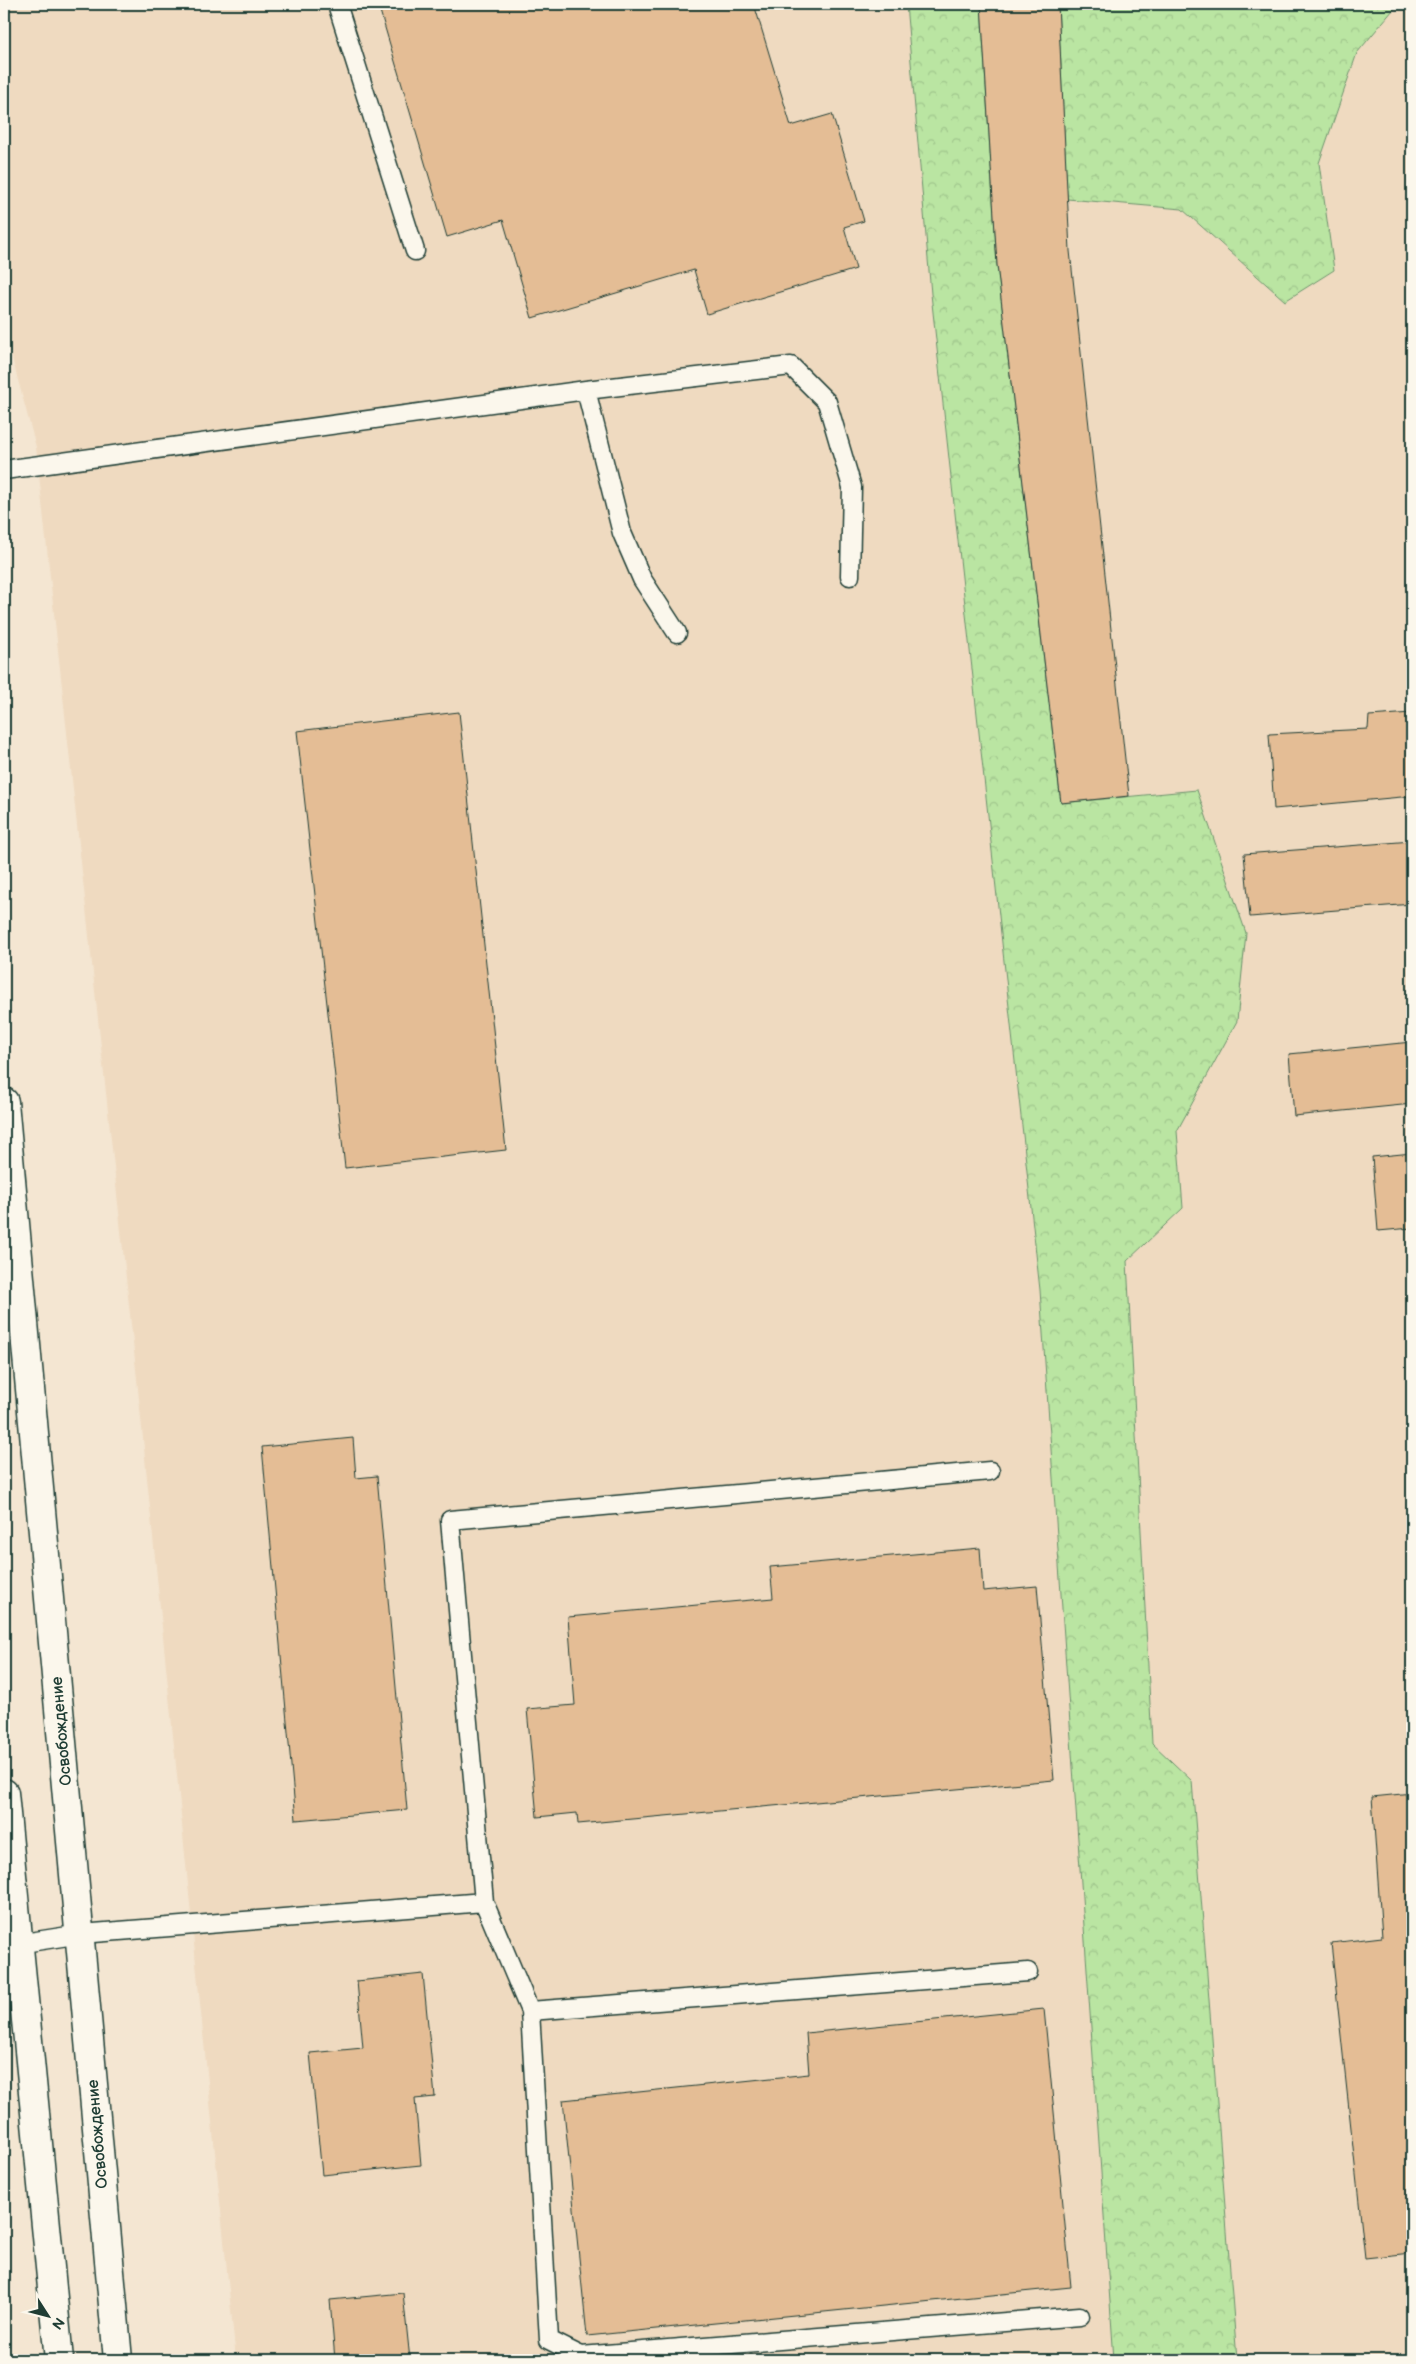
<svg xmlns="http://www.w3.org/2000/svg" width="1416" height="2364" viewBox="0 0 1416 2364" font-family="'Balsamiq Sans',sans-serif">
	<defs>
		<pattern id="forest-crowns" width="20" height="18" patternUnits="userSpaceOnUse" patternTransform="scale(1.25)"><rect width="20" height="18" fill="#bae5a2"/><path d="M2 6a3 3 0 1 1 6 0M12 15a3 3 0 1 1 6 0" fill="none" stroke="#9fc58c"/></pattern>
	</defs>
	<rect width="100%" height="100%" fill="#f4e6d2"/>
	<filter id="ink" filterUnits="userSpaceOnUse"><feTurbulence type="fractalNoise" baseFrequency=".02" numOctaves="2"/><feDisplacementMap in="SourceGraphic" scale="10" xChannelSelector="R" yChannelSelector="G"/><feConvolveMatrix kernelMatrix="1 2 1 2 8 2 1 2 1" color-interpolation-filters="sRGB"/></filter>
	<g filter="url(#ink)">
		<path fill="#efdac0" d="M4 4H906L931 294 1040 1290 1114 2360H236L137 1379 36 447 4 328Z
			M1398 4H1412V2360H1237L1192 1781 1152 1743 1127 1261 1183 1208 1177 1131 1237 1021 1197 790 1129 796 1070 251 1067 199 1182 209 1285 301 1334 270 1319 163 1357 53Z"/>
		<path fill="url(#forest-crowns)" stroke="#6c916b" d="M906 4H981L997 265 1061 803 1197 790 1246 933 1237 1021 1177 1131 1183 1208 1127 1261 1152 1743 1192 1781 1237 2360H1114L1040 1290 931 294Z
			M1058 4H1398L1357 53 1319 163 1334 270 1285 301 1182 209 1067 199Z"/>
		<path fill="#e4bd95" stroke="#1f3d34" d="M378 4H754L791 126 832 114 864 221 844 227 856 269 707 314 694 270 532 318 503 220 447 237Z
			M981 4H1058L1070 251 1129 796 1061 803 997 265Z
			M459 712 506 1150 345 1168 297 731Z
			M1412 713V796L1274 809 1269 734 1368 729 1369 716Z
			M1412 841V904L1250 917 1244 854Z
			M1412 1042V1104L1294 1116 1289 1054Z
			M1412 1153V1228L1378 1231 1372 1157Z
			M353 1438 356 1478 377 1476 407 1810 296 1820 262 1447Z
			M980 1548 983 1591 1037 1586 1054 1780 578 1824 577 1813 537 1817 527 1709 575 1705 568 1617 773 1598 770 1567Z
			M1412 1793V2253L1365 2258 1331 1943 1382 1937 1372 1797Z
			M423 1974 435 2097 415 2099 421 2165 322 2175 310 2053 363 2048 357 1981Z
			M1044 2009 1071 2287 587 2336 563 2100 809 2074 806 2033Z
			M403 2293 410 2360H335L330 2300Z"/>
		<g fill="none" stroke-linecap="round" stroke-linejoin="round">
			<g stroke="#1f3d34" stroke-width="21">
				<path id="service" d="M337 4 415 251
					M586 390 622 533 642 579 677 633
					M4 470 586 390 791 366 827 402 852 487 850 576
					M990 1471 450 1520 484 1902 530 2011 549 2340 581 2356 1080 2316
					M4 1946 81 1934 484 1902
					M530 2011 1028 1972"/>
			</g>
			<g stroke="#1f3d34" stroke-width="31">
				<path id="tertiary" d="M4 1102 118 2360
					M4 1793 59 2360"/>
			</g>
			<use href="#service" stroke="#fbf7ec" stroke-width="18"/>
			<use href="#tertiary" stroke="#fbf7ec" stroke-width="28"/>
		</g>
	</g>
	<g text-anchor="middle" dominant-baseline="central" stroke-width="4.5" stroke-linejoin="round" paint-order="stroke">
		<g font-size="16" fill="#1f3d34" stroke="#fbf7ec">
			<text transform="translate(62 1731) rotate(-95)">Освобождение</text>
			<text transform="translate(98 2134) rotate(-95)">Освобождение</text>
		</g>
	</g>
	<rect width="1416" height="2364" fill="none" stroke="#fbf7ec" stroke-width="20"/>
	<rect x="10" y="10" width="1396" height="2344" fill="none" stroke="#1f3d34" stroke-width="2" filter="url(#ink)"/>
	<g transform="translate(48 2316) rotate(126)" stroke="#fbf7ec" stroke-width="4" paint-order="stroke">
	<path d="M0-4L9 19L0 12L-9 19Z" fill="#1f3d34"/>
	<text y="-8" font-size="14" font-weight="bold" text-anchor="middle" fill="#1f3d34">N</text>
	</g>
</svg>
